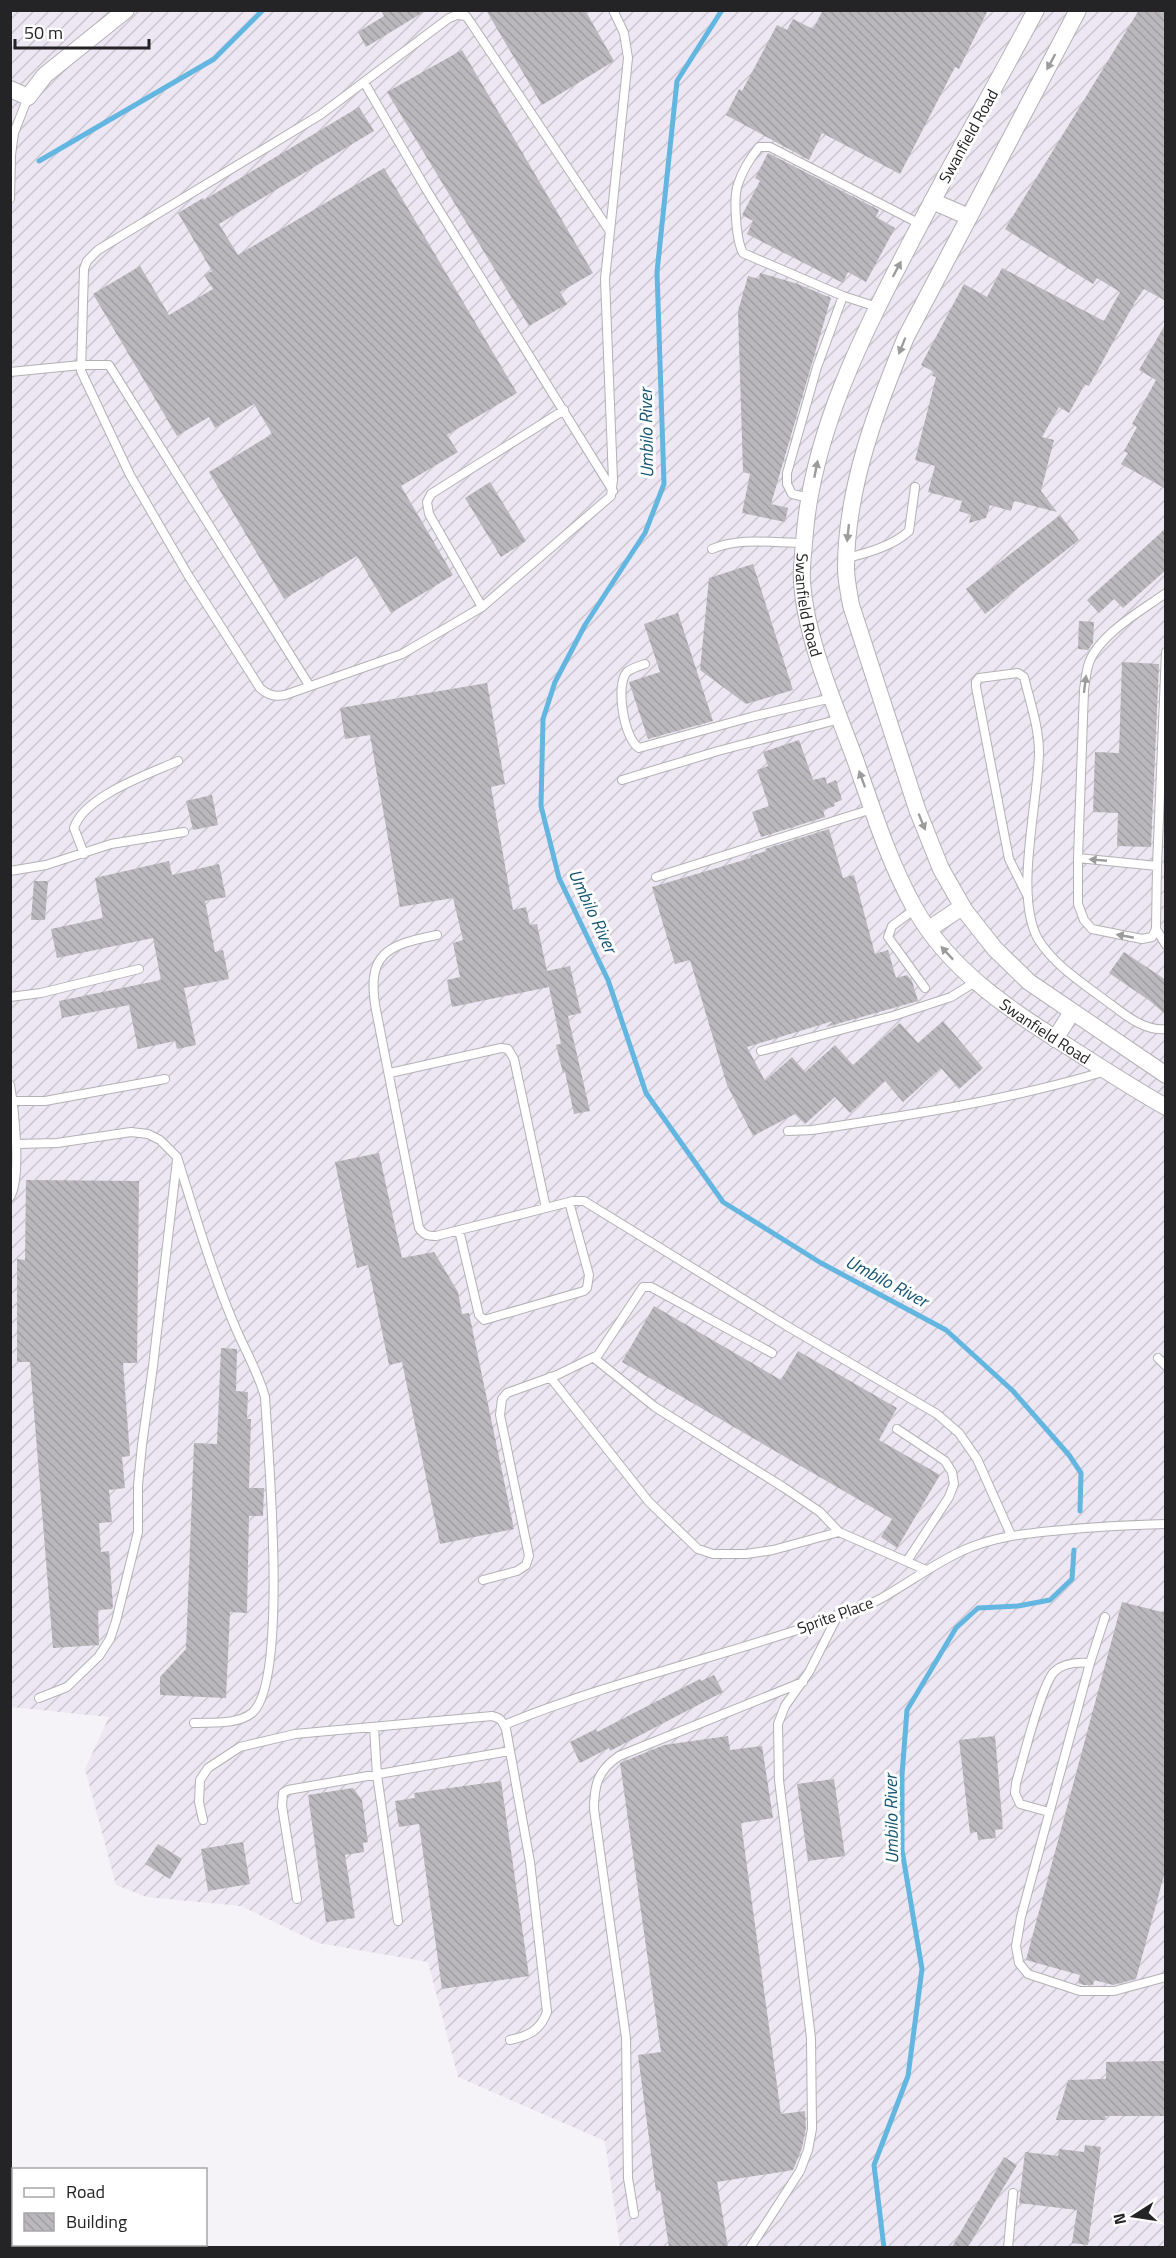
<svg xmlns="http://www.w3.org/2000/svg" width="1176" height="2258" viewBox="0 0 1176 2258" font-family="'Titillium Web',sans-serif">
	<defs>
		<pattern id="industrial-furrows" width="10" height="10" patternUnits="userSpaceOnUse" patternTransform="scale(1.5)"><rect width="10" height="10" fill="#ece7f2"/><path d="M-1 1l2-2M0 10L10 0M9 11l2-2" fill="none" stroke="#cac6cf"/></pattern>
		<pattern id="building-back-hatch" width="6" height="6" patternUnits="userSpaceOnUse" patternTransform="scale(1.5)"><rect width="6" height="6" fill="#bab8bc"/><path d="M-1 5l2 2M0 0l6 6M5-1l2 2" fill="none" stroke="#a09ea1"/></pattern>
	</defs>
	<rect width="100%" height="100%" fill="#f5f3f7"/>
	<path fill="url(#industrial-furrows)" d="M10 11H1165V2247H620L605 2141 458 2077 428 1962 318 1943 241 1906 147 1897 116 1885 85 1769 109 1717 11 1707Z"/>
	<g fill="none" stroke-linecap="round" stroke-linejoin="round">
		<path stroke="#63b6e0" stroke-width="5" d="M722 10 677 81 657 272 664 484 645 533 585 625 555 682 543 719 541 806 559 878 608 980 646 1093 723 1202 821 1263 946 1330 1013 1391 1069 1455 1081 1473 1080 1511
			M39 161 214 59 263 10
			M884 2248 874 2165 908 2076 922 1969 902 1850V1775L907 1710 956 1628 978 1608 1018 1606 1050 1600 1072 1579 1074 1550"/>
	</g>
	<path fill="url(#building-back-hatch)" d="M381 10H427L366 47 358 32 384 16Z
		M486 10H585L614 61 542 105Z
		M823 10H988L959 69 955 67 900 174 822 133 809 160 726 115 739 89 742 91 777 25 787 30 793 19 813 29Z
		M1139 10H1166V301L1144 289 1135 302 1089 386 1085 384 1069 413 1059 407 1042 437 1054 440 1041 491 1057 512 1014 501 1011 511 990 505 986 518 969 523 971 515 959 511 962 501 928 492 935 466 915 460 936 377 932 376 934 372 921 365 964 284 987 297 1002 268 1104 321 1120 292 1097 278 1093 284 1005 229Z
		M462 50 593 273 560 292 567 304 529 326 387 92Z
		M359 107 374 131 219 224 238 255 384 168 517 393 447 435 458 452 401 486 453 575 391 613 357 556 284 599 209 472 272 434 254 404 215 428 209 417 177 436 93 294 140 266 169 315 213 289 204 275 212 271 178 213 203 198 204 200Z
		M768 153 879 210 876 217 895 228 866 282 848 272 843 283 747 234 753 221 742 215 760 181 755 178Z
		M760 273 798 284 831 298 771 504 788 508 785 522 742 513 750 474 743 472 738 311 748 276 759 279Z
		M1166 323V489L1121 464 1128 453 1124 451 1137 427 1132 424 1156 380 1139 370Z
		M490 482 526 541 501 557 465 498Z
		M1060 515 1079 540 985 614 966 589Z
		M1166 528V570L1123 608 1114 599 1099 613 1087 600Z
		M753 564 793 690 746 704 700 670 709 578Z
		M678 613 713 721 648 739 629 682 660 672 644 624Z
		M1079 621 1094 622 1093 643 1088 650 1078 649Z
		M1122 662 1159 664 1151 847 1117 846 1118 813 1093 812 1095 752 1119 753Z
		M487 683 505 784 491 787 513 910 526 907 530 925 537 924 547 971 570 966 581 1013 568 1016 590 1111 574 1114 565 1072 563 1073 556 1045 561 1044 549 987 452 1007 447 980 460 977 453 943 463 940 453 898 400 907 370 735 345 739 340 708Z
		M799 740 813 780 825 777 827 784 836 780 842 800 834 803 835 806 823 810 825 817 761 837 752 812 769 806 757 770 768 766 763 752Z
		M212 795 218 825 193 830 186 801Z
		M829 829 843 878 854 875 875 954 888 950 896 978 907 975 912 981 918 1001 826 1027 833 1021 747 1047 765 1081 792 1057 805 1072 835 1045 853 1065 900 1023 918 1043 943 1021 983 1068 959 1089 941 1068 903 1102 885 1081 850 1113 835 1097 805 1124 795 1114 753 1136 727 1085 690 960 675 964 652 887 751 858 750 856 766 851 765 849Z
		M169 861 172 875 219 864 226 897 205 901 215 952 223 950 229 979 184 988 196 1045 177 1049 175 1041 138 1049 129 1005 62 1018 59 1001 161 980 153 938 57 958 51 929 103 918 95 878Z
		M34 881H48L45 920H31Z
		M1124 952 1166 980V1015L1150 1001 1109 973Z
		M379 1153 402 1258 434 1252 458 1292 462 1314 469 1313 514 1529 440 1544 402 1362 389 1365 368 1265 357 1268 335 1162Z
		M26 1180 139 1181 137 1363H123L130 1456 122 1457 125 1488 109 1490 112 1522 99 1523 101 1552 109 1551 113 1606 112 1609 98 1610 99 1645 53 1648 30 1362H17V1259L25 1260Z
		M654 1306 781 1380 798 1351 897 1408 879 1440 940 1475 897 1548 881 1537 892 1519 622 1362Z
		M221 1348 237 1349 236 1391 248 1392 247 1419H251L249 1488H264L263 1516H249L247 1613 230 1612 226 1698 160 1695V1677L186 1649 194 1443 217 1444Z
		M1122 1602 1166 1613V1868L1136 1979 1113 1985 1094 1980 1093 1985H1084L1078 1983 1080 1975 1026 1960Z
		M714 1675 723 1692 610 1751 609 1748 580 1763 570 1742 596 1729 597 1732 700 1679 701 1681Z
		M728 1736 730 1750 762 1746 773 1818 741 1823 781 2114 805 2111 806 2128 802 2148 793 2170 717 2182 728 2247H669L660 2190 656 2191 638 2055 661 2052 620 1763 664 1745Z
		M995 1736 1003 1829 995 1830 996 1838 978 1840 977 1832 970 1833 959 1740Z
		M834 1779 845 1856 808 1861 797 1784Z
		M501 1781 529 1976 442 1989 419 1824 399 1827 395 1801 415 1798 414 1793Z
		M353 1788 362 1800 368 1842 363 1843 364 1852 345 1855 355 1918 326 1922 308 1795Z
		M243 1842 250 1884 208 1891 201 1849Z
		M158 1844 182 1859 170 1879 145 1864Z
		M1166 2061V2116H1105L1106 2120H1056L1068 2080 1106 2079V2062Z
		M1085 2145 1101 2147 1088 2245 1072 2243 1077 2210 1019 2203 1025 2152 1058 2156 1059 2149 1084 2152Z
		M1004 2157 1017 2165 968 2247H952Z"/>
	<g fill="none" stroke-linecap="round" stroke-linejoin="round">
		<g stroke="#b3b1b5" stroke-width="10">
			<path id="service" d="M364 82 426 189 613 491
				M10 199 11 155 14 133 28 97
				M609 230 471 23 466 16 457 15 449 18 320 115 98 250 87 261 84 269 81 371 130 475 188 575 260 688C268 695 274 697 285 695L402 654 482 607 611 496 613 480 605 279 628 58 624 33 613 10
				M843 296 877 307
				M10 372 81 365H109L309 685
				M810 498 792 494 787 484V473L817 367 843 296 743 253C736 240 733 198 738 184 742 172 751 157 759 147H770L920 224
				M712 549C740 537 774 543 804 543
				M847 558C867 553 893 546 909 531L915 487
				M482 607 429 514 427 502 431 494 564 410
				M645 664C639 666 632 668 627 672 615 685 624 739 639 748L751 717 832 698
				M622 780 718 751 840 719
				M84 854 74 828C84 796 149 774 178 761
				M1078 858V904L1084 920 1092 929 1142 939 1152 937 1156 929 1157 866 1166 652
				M1157 866 1078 858 1084 690C1085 682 1086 674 1088 666 1096 636 1141 611 1166 593
				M10 871 46 865 111 844 184 832
				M656 877 872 809
				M1028 897 1009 859 976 687V682L979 678 1018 673 1024 677C1030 702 1039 727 1039 753 1038 803 1014 896 1038 939 1054 965 1081 982 1105 1000 1122 1012 1143 1032 1166 1029
				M915 909 892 926 888 937 925 988
				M1156 929 1166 945
				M437 935C386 945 366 954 376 1010L419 1228C424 1235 427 1236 436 1236L573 1201H584L787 1326 937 1414 959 1433 977 1459 1011 1535
				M10 997 41 993 139 969
				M761 1051 893 1016 951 997 975 982
				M390 1073 501 1048 508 1049 514 1059 546 1208
				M10 1085C14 1108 22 1177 10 1197
				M10 1105 13 1101H45L165 1079
				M788 1131 812 1130C911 1115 1010 1100 1106 1071
				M16 1144 57 1143 131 1132 148 1134 160 1140 177 1157C195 1214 212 1273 236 1329 246 1352 258 1372 265 1397 268 1451 289 1682 252 1713 237 1725 212 1722 194 1723
				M459 1230 479 1315 484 1320 584 1291 587 1288 589 1275 569 1202
				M594 1358 655 1407 783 1487 820 1512 839 1532 926 1570
				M1158 1358 1166 1366
				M550 1377 649 1502 698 1549 713 1554H746L773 1550 839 1532
				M897 1429 945 1461 952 1472 954 1484 949 1497 907 1561
				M483 1580 517 1571 526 1565 529 1556 500 1415 502 1399 507 1393 557 1375 598 1355 643 1287H651L772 1353
				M1105 1617 1090 1663 1021 1917 1016 1946 1019 1963 1028 1974 1080 1991H1114L1166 1977
				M39 1698 67 1687 99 1656 110 1639 116 1621 138 1532V1485L142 1445 153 1366 177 1160
				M504 1725C599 1686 700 1662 797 1630 826 1620 856 1612 882 1598 910 1582 935 1563 964 1550 993 1537 1022 1534 1052 1531 1090 1527 1128 1525 1166 1524
				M374 1727 377 1775 398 1921
				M1049 1812 1020 1804 1015 1793 1016 1783C1023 1760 1041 1686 1054 1672 1063 1663 1079 1662 1090 1663
				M203 1820 199 1802 200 1780 208 1768 240 1747 295 1734 492 1716C501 1718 502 1721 506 1729L530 1862 547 2012C540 2031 528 2036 510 2040
				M297 1899 282 1806 283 1793 288 1790 510 1751
				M634 2214 628 2178 626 2038 594 1809C594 1785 598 1770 619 1756L803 1682
				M750 2248 800 2171 808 2150 812 2129 811 2038 779 1780 778 1724 785 1706 809 1672 838 1615
				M1008 2248 1013 2193"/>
		</g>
		<g stroke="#b3b1b5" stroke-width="18">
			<g id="minor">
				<path id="s1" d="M1036 10C996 85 954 159 915 234 865 330 811 432 804 543 803 556 801 569 802 582 806 641 836 707 856 762 873 811 889 862 914 907 949 971 1012 1011 1072 1049 1103 1069 1134 1089 1166 1107"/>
				<path d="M1078 10 906 337C876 409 846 489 846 568 846 580 849 593 851 605L917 809 941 869 965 911 995 949 1029 982 1166 1075"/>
				<path d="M10 89 28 97 45 75 126 10"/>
				<path d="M932 201 969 217"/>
				<path d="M929 929 962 907"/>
				<path d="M1055 1039 1072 1012"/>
			</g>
		</g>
		<use href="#service" stroke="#fff" stroke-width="8"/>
		<use href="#minor" stroke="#fff" stroke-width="16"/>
	</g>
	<defs><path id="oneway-solid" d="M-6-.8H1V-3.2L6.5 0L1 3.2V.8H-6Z" transform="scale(1.5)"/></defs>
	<g fill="#9c9c9d">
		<use href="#oneway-solid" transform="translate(1051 62) rotate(118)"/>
		<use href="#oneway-solid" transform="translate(897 269) rotate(-62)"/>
		<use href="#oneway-solid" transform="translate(902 346) rotate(112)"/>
		<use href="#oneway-solid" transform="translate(816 469) rotate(-79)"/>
		<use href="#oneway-solid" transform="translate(848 533) rotate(96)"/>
		<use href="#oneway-solid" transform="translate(1085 684) rotate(-83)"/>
		<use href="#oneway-solid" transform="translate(862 779) rotate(-110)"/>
		<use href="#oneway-solid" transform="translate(922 822) rotate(68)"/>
		<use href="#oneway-solid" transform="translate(1098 860) rotate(-175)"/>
		<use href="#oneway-solid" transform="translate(1125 936) rotate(-169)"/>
		<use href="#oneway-solid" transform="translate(947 953) rotate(-133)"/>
	</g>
	<g text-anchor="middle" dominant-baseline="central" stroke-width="6" stroke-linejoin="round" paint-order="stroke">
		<g font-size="16" fill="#242325" stroke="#fff">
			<text transform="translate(968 136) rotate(-61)">Swanfield Road</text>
			<text stroke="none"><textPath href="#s1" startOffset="648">Swanfield Road</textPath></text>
			<text stroke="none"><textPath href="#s1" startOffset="1152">Swanfield Road</textPath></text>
			<text transform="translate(835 1615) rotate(-20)">Sprite Place</text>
		</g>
		<g font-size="18" font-style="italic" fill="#145572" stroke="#fff">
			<text transform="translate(646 433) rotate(-91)">Umbilo River</text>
			<text transform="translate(593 911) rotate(65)">Umbilo River</text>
			<text transform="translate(887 1281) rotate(28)">Umbilo River</text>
			<text transform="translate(891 1819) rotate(-91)">Umbilo River</text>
		</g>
	</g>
	<rect width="1176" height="2258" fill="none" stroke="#242325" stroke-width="24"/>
	<rect x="12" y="2168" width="195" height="78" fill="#ffffff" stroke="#a7a7a8" stroke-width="1.5"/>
	<rect x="24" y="2188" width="30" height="9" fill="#ffffff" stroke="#a7a7a8" stroke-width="1.5"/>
	<text x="66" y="2198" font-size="18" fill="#242325">Road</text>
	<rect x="24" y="2213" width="30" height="18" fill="url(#building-back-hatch)" stroke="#a7a7a8" stroke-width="1.5"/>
	<text x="66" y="2228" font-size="18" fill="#242325">Building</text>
	<g transform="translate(1134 2216) rotate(258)" stroke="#ffffff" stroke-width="4.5" paint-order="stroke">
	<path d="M0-4.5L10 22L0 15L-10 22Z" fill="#242325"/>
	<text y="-9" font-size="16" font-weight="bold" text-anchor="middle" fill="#242325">N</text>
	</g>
	<path d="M15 39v9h134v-9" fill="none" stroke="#242325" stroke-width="3"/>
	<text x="24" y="39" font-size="18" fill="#242325" stroke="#ffffff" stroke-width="4.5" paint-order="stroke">50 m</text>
</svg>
